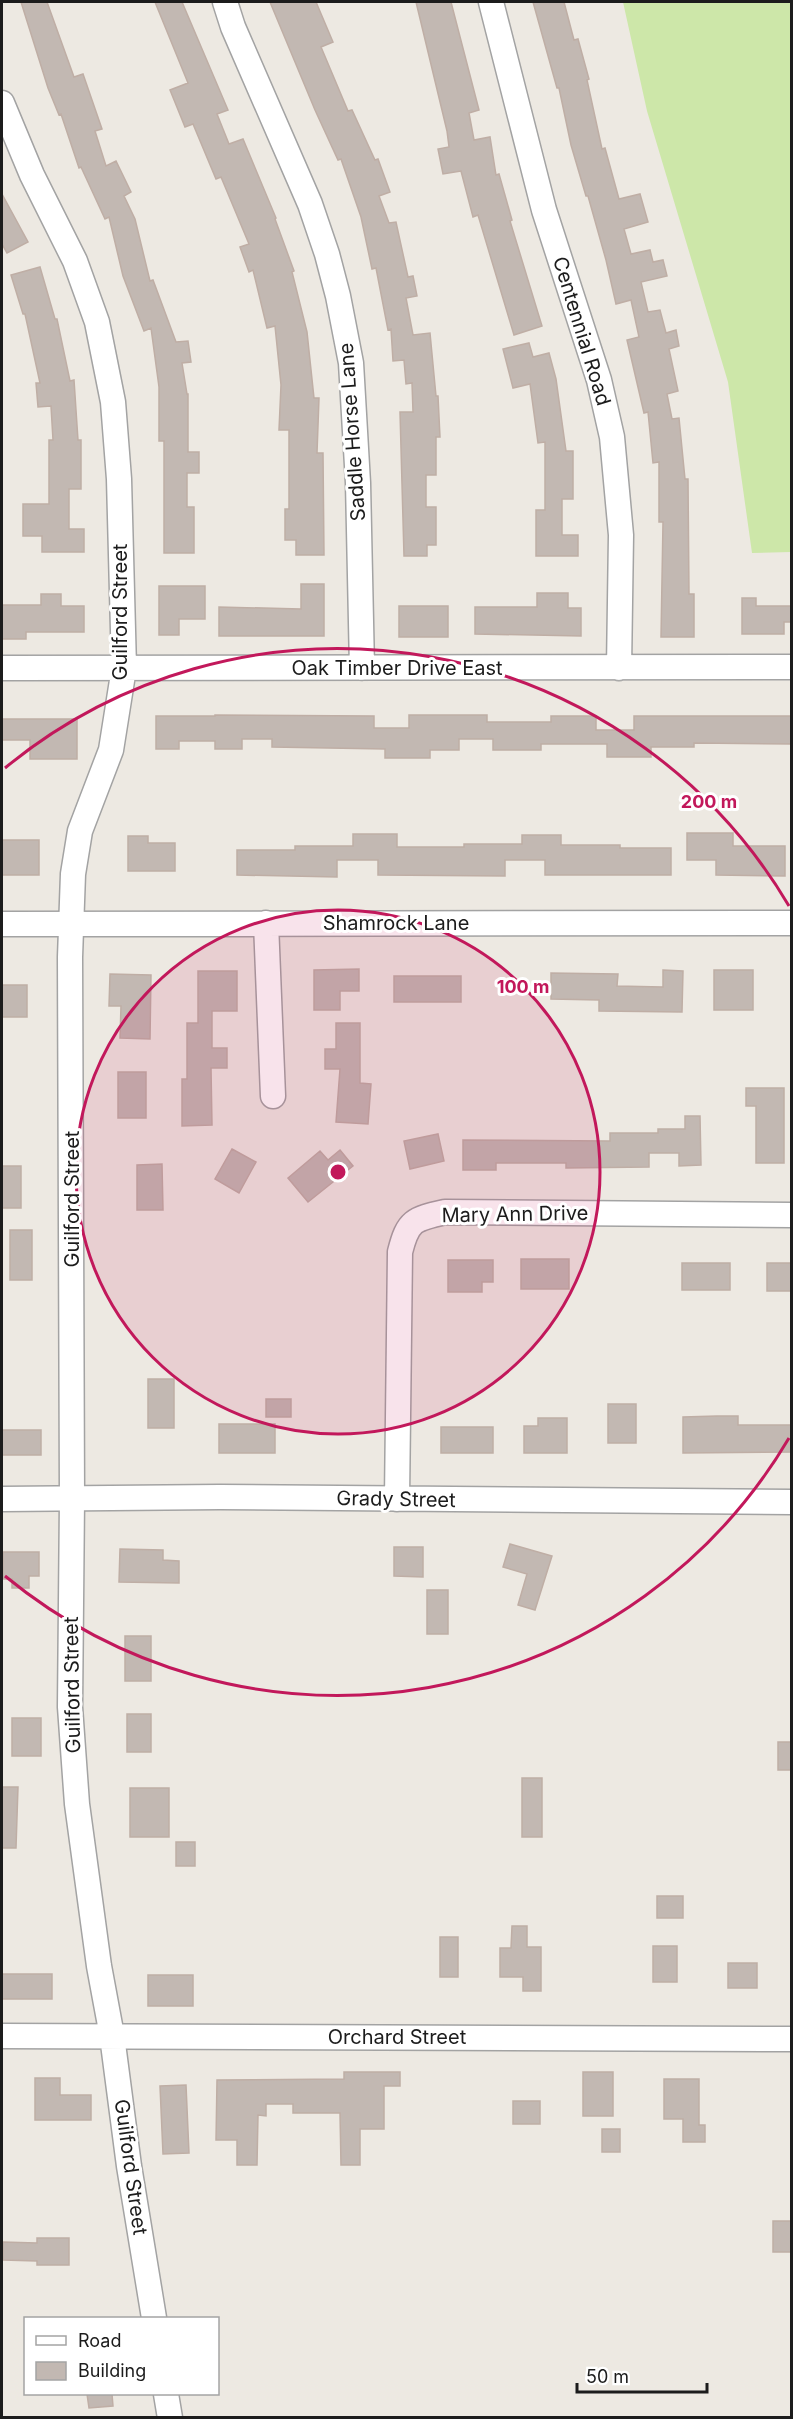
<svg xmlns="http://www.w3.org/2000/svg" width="793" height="2419" viewBox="0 0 793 2419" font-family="Inter,sans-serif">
	<rect width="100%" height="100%" fill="#ede9e2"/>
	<path fill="#cde7a9" d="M623 2H791V552L752 553 728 382 647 111Z"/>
	<path fill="#c2b8b2" stroke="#bfaea5" stroke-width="1.5" d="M21 2H47L74 77 83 74 102 129 95 131 106 166 116 161 131 192 124 196 135 219 150 281 153 280 176 342 188 341 191 362 182 363 187 394H188V452H199V473H187V507H194V553H164V441H159V387L151 328 144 331 123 276 109 217 105 219 81 167 79 168 61 114 59 115 48 88Z
		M155 2H182L228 110 217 114 229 144 243 139 276 218 275 219 294 271 292 272 307 332 314 398H319L317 453H323L324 555H296V540H285V509H289V430H279L281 385 275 326 267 328 253 270 249 272 240 247 249 244 221 177 216 179 193 124 185 127 170 90 188 83Z
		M270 2H316L333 42 321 47 348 111 352 110 375 160 378 159 390 192 379 196 389 223 396 222 408 277 413 276 417 296 406 298 413 335 430 333 436 396H438L440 437H436V475H426V507H436V545H427V556H404L400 412H413L412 383 406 384 404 360 393 361 391 329 388 330 376 268 372 269 361 217 341 159 338 160 315 110Z
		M416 2H451L479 110 469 113 474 140 490 137 496 175 499 174 512 220 510 221 542 326 514 335 478 215 473 217 461 171 443 174 438 149 449 147 447 131Z
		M533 2H564L574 40 578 39 589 79 587 80 602 149 605 148 619 199 640 194 648 222 624 229 631 254 650 250 653 262 663 260 667 276 641 282 648 312 660 310 666 333 676 330 679 346 669 349 678 391 667 394 672 419 679 418 685 479H688L689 594H694V637H661L663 522H659V462L653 463 648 412 644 413 627 340 639 337 631 300 616 304 606 260 588 196H586L571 145 559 88H557Z
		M2 194 28 242 7 253 2 244Z
		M40 267 55 319H57L70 381 74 380 78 440H81V489H69V529H84V552H42V536H23V504H49V440H53L51 406 38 407 36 383H40L25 314H23L11 275Z
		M529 343 533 357 549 353 556 379 566 451H573V499H562V535H578V556H536V510H545V442L538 443 530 384 513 388 503 349Z
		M301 584H324V636H219V607L301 609Z
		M159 586H205V619H179V635H159Z
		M537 593H568V608H581V636L475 634V607H537Z
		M41 594H61V606H84V632H26V639H2V605H41Z
		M742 598H756V606H792V622H784V634H742Z
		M399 606H448V637H399Z
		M215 715 374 716V728H409V715H487V722H551V716H596V730H634V716H792V744L694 743V747H651V757H607V744H541V750H493V739H459V750H430V758H385V749L272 747V739H242V749H215V741H179V749H156V716H215Z
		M2 719H77V759H30V740H2Z
		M687 833H733V846H785V876L716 875V860H687Z
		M353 834H397V847H464V844H522V835H561V845H620V848H671V875H545V860H505V876L378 875V860H337V877L237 875V850H295V846H353Z
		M128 836H148V843H175V871H128Z
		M2 840H39V875H2Z
		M359 969V991H340V1010H314V970Z
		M663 970 683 971 682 1012 599 1011V1000L551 999V973L618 974 617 986 663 987Z
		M714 970H753V1010H714Z
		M198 971H237V1011H212V1048H227V1068H211L212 1125 182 1126V1079H187V1023H198Z
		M110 974 151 975 150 1039 120 1038 121 1006H109Z
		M394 976H461V1002H394Z
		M2 985H27V1017H2Z
		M336 1023H360V1083L371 1084 368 1124 336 1122 340 1069H325V1049H336Z
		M118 1072H146V1118H118Z
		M746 1088H784V1163H756V1106H746Z
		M685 1116H700L701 1165 679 1166V1153H649V1167L566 1168V1163H496V1170H463V1140L610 1141V1133H658V1129H685Z
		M438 1134 444 1161 410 1169 404 1141Z
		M232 1149 256 1162 239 1193 215 1179Z
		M340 1150 353 1166 308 1202 288 1178 320 1151 328 1160Z
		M162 1164 163 1210H137V1165Z
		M2 1166H21V1208H2Z
		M10 1230H32V1280H10Z
		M521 1259H569V1289H521Z
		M448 1260H493V1282H482V1292H448Z
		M682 1263H730V1290H682Z
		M767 1263H792V1291H767Z
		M148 1379H174V1428H148Z
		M266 1399H291V1417H266Z
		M608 1404H636V1443H608Z
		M717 1416H738V1425H792V1452L683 1453V1417Z
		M538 1418H567V1453H524V1426H538Z
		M219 1424H275V1453H219Z
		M441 1427H493V1453H441Z
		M2 1430H41V1455H2Z
		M510 1544 552 1556 535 1610 518 1605 527 1574 503 1567Z
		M394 1547H423V1577L394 1576Z
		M120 1549 163 1550V1560L179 1561V1583L119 1582Z
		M3 1552H39V1576H29V1588H12V1579H3Z
		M427 1590H448V1634H427Z
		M125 1636H151V1681H125Z
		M127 1714H151V1752H127Z
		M12 1718H41V1756H12Z
		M778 1742H792V1770H778Z
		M522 1778H542V1837H522Z
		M2 1787H18L16 1848H2Z
		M130 1788H169V1837H130Z
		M176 1842H195V1866H176Z
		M657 1896H683V1918H657Z
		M512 1926H527V1947H541V1991H523V1977H500V1948H511Z
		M440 1937H458V1977H440Z
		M653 1946H677V1982H653Z
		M728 1963H757V1988H728Z
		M2 1974H52V1999H2Z
		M148 1975H193V2006H148Z
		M344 2072H400V2086H384V2129H360V2165H341L340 2113H293V2104H266V2116L258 2115 257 2165H237V2140H216L217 2080 344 2079Z
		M583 2072H613V2116H583Z
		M35 2078H60V2095H91V2120H35Z
		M664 2079H699V2125H705V2142H683V2119H664Z
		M186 2085 189 2153 163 2154 160 2086Z
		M513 2101H540V2124H513Z
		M602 2129H620V2152H602Z
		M773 2221H792V2252H773Z
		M37 2238H69V2265H37V2261L3 2260V2242L37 2243Z
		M87 2394H112L113 2406 89 2408Z"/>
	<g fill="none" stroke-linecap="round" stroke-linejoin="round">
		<g stroke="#a3a3a3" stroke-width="27">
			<path id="minor" d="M225 2 233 27 310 204 327 254 338 296 351 363 358 483 362 668
				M491 2 544 210 599 380 612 437 621 535 619 668
				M2 103 32 175 75 261 97 322 113 402 119 479 124 668 111 750 80 831 73 874 70 957 72 1499 70 1707 77 1804 99 1966 112 2036 129 2166 154 2318
				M2 668 792 667
				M266 923 273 1096
				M2 924 792 923
				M2 1499 220 1497 792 1502
				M397 1499 400 1252C408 1220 414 1219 445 1212L792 1215
				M2 2036 792 2039
				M166 2394 170 2418"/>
		</g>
		<use href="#minor" stroke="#fff" stroke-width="24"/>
	</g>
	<circle cx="338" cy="1172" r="262" fill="#c2185b" fill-opacity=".12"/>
	<g fill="none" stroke="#c2185b" stroke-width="3">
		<circle cx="338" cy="1172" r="262"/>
		<path d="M789 1438A524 524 0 0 1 5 1576M5 768A524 524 0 0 1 789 906"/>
	</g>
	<g text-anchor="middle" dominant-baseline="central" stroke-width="6" stroke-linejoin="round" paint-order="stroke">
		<g font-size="20" fill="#1c1c1c" stroke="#fff">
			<text transform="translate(582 331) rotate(73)">Centennial Road</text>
			<text transform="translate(352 432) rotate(-94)">Saddle Horse Lane</text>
			<text transform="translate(120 612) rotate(-90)">Guilford Street</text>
			<text x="397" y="668">Oak Timber Drive East</text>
			<text x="396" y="923">Shamrock Lane</text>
			<text transform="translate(72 1199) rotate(-90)">Guilford Street</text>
			<text transform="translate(515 1214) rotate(-1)">Mary Ann Drive</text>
			<text transform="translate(396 1499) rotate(1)">Grady Street</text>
			<text transform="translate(72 1685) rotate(-91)">Guilford Street</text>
			<text x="397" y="2037">Orchard Street</text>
			<text transform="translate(131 2167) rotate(82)">Guilford Street</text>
		</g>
	</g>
	<circle cx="338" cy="1172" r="9" fill="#c2185b" stroke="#fff" stroke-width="3"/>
	<g font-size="18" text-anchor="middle" font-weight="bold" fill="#c2185b" stroke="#fff" stroke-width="6" stroke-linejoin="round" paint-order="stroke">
		<text x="709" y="808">200 m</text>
		<text x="523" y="993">100 m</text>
	</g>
	<rect width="793" height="2419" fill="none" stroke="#1c1c1c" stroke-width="6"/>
	<rect x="24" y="2317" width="195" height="78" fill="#ffffff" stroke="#a4a4a4" stroke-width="1.5"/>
	<rect x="36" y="2336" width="30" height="9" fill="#ffffff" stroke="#a4a4a4" stroke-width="1.5"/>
	<text x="78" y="2347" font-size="18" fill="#1c1c1c">Road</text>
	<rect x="36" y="2362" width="30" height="18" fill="#c2b8b2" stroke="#a4a4a4" stroke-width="1.5"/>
	<text x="78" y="2377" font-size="18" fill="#1c1c1c">Building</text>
	<path d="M577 2383v9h130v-9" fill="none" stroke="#1c1c1c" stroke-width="3"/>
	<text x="586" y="2383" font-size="18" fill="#1c1c1c" stroke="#ffffff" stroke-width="4.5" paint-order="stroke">50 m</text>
</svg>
